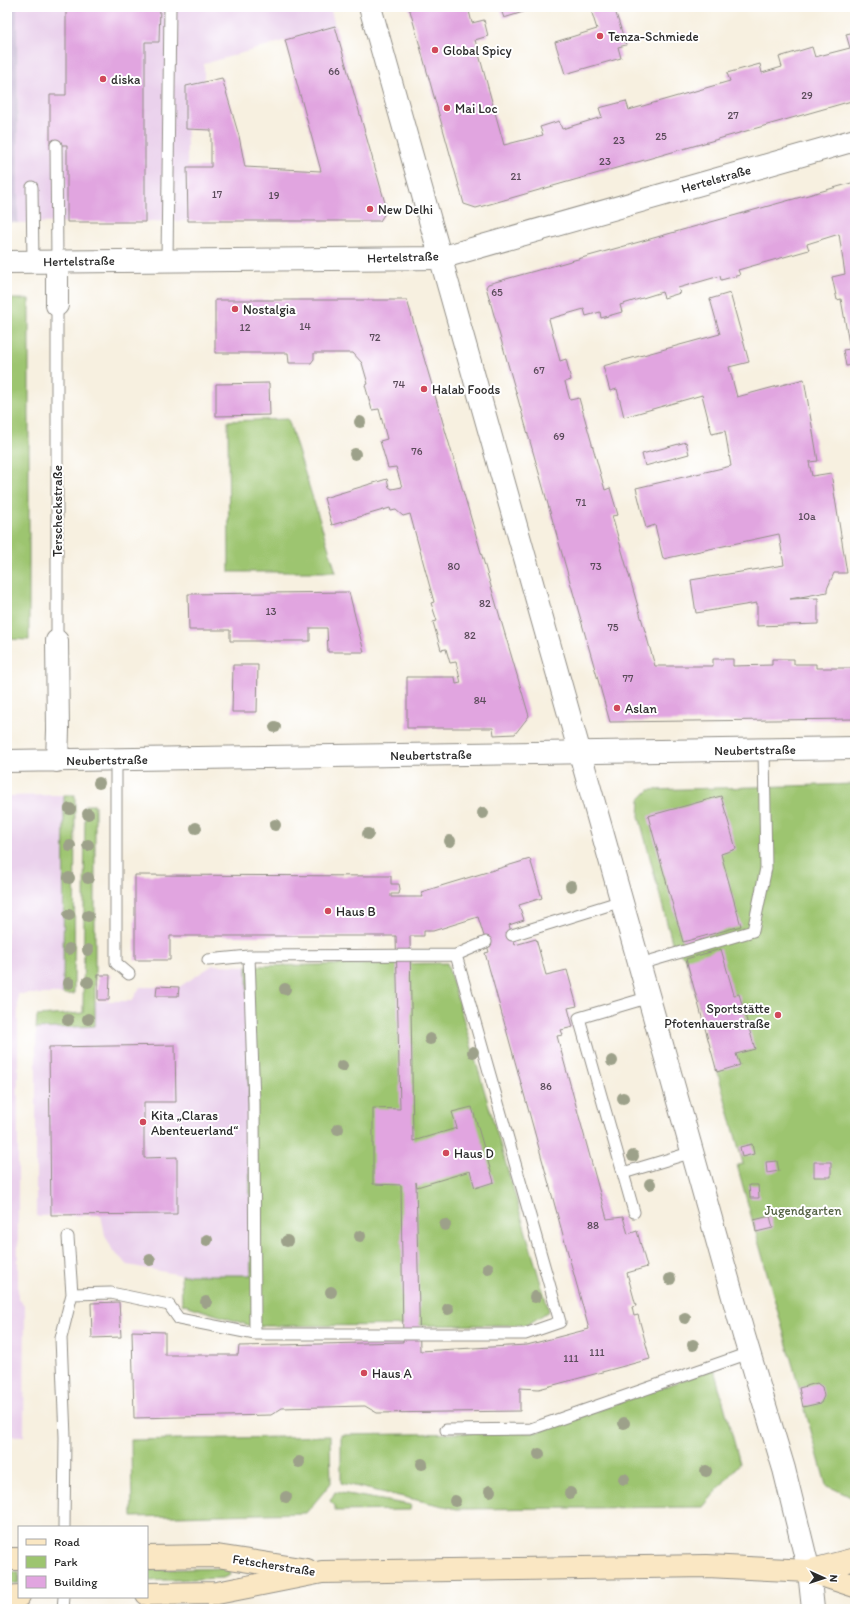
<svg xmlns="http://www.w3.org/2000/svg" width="862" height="1616" viewBox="0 0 862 1616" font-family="Itim,sans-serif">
	<rect width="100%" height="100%" fill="#fff"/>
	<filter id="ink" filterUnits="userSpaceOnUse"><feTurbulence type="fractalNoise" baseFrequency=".025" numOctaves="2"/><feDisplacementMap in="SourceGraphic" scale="8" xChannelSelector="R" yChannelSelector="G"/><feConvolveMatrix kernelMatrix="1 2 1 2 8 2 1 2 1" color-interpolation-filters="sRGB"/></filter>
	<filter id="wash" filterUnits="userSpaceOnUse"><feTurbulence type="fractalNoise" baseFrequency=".012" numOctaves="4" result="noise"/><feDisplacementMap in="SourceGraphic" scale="16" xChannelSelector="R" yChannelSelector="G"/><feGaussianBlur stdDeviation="0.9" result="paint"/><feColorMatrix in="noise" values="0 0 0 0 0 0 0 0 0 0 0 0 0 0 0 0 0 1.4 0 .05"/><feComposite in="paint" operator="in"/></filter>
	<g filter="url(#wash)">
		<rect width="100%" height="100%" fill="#f7f0e0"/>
		<path fill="#ead1ec" d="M17 7H330L335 26 204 64V82L186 86 188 221 18 223Z
			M64 795 63 994H18V1298L25 1306 24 1436H7V796Z
			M213 965 247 966 252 1275H181L128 1265 113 1251 105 1235 101 1215 36 1216V1029L95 1026V1001H132L140 987H179Z"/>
		<path fill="#cabfd6" d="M7 7H17L18 223H7Z"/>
		<path fill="#9dc570" stroke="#64784e" d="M7 299H29V640L7 639Z
			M288 419 336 572H229L228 421Z
			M855 784V1499L826 1485 737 1165 743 1164 742 1160 686 959 673 946 639 816 640 799 649 790Z
			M64 795H75L74 994H63Z
			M85 805H95V1026L36 1029 37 1016 83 1013Z
			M447 963 549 1311 527 1325 251 1326 182 1304 181 1275H251L247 966Z
			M714 1369 740 1463 703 1507 457 1509 341 1483V1435L538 1432Z
			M330 1436 331 1483 306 1513 132 1517 131 1440Z
			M335 1492 411 1505 410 1510 335 1511V1506L330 1501Z
			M229 1568 230 1575 223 1578 147 1581V1570Z
			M7 1572H19V1583L7 1584Z"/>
		<g id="blocks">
			<path fill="#e1a5e0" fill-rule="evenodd" d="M66 7H160L159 42H145V222H67V145H50V95H66Z
				M409 7H468L472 23 484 20 488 36 475 40 504 145 543 135 540 127 559 121 562 129 602 117 599 108 626 101 629 110 730 81 727 73 760 64 762 73 782 67 779 57 812 47 815 57 850 48 846 34 855 32V100L476 208 464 204Z
				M500 7H539L504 18Z
				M590 7H614L626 45 618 47 621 58 565 74 555 42 597 29Z
				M335 26 387 210 380 221H188L187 167H211V130L186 129V86L222 78 239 136 245 167 321 171 285 40Z
				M855 182V368L854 365 846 366 843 350 850 349 841 299 837 300 832 277 845 274 839 234 807 244 809 250 738 270 740 275 721 280 720 276 678 288 680 293 664 298 662 292 620 305 622 312 601 318 600 312 586 316 584 309 549 319 560 361 566 359 571 380 565 382 570 400 579 398 605 490 610 488 618 515 612 516 655 666H713V659H733V666L772 665V659H794V664H816V668H855V719L610 722 486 287 488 284Z
				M730 293 749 362 729 367 737 397 804 379 818 461 809 462 812 476 831 473 847 573H834L827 589V592L790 599 818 598V624L757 626V603L696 613 691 580 784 565 779 534 663 559 655 525 646 528 636 488 731 466 725 431 712 434 702 395 624 417 617 389 610 391 603 366 720 334 710 299Z
				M215 300H407L529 716 515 734 494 735 493 728H407V677H455L456 684 461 683 456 662 450 663 446 649 441 650 433 622 437 621 431 603 434 602 410 514 403 516 396 510 391 511 390 508 332 525 324 498 387 479 389 487 392 489 402 487 396 467 388 468 380 441 387 439 379 409 372 410 365 385 368 384 362 363 353 353H314V359L311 363H289L288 353H215Z
				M269 383 270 415 216 416V384Z
				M686 442 689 454 645 466 642 454Z
				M349 592 364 652H328L327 628H310V641H230V630H189L188 594Z
				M233 665H258L257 712H232Z
				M721 796 736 849 721 854 741 926 683 942 648 816Z
				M530 859 542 898 519 905 524 920 509 925 515 945 536 939 546 975 567 970 577 1006 568 1008 573 1027 561 1030 563 1035 557 1036 607 1219 623 1217 628 1234 637 1231 647 1267 627 1273 636 1306 632 1307 633 1312 634 1316 638 1315 650 1359 539 1389 520 1388V1411L377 1413 365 1406 282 1408 271 1415 134 1418 132 1331 165 1332V1355H238L239 1346 403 1342 401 1185 373 1184V1108L400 1109 396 936H170V960H135V875L391 876V884H399L400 889 399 894H391V897H423L421 892ZM478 917 489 952 485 953 589 1329 527 1345 420 1351 416 1182 417 1187 470 1171 475 1188 494 1182 472 1107 452 1112 457 1128 413 1141 410 936H424V931H433Z
				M721 949 734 995 739 994 755 1049 736 1054 740 1065 717 1072 686 959Z
				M98 975H110L109 1000H98Z
				M157 986 179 987 178 996H156Z
				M175 1045 176 1102H144V1158L177 1157V1214L51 1215 49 1047Z
				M752 1144 754 1154 742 1157 740 1147Z
				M777 1161 779 1171 767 1173 766 1162Z
				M814 1162H831V1177H814Z
				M749 1185H758L759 1198H750Z
				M770 1216 773 1228 756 1232 754 1220Z
				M119 1302 121 1337 92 1338 91 1303Z
				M817 1383 822 1387 824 1396 821 1403 803 1407 799 1388Z"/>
		</g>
	</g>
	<g filter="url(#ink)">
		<use href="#blocks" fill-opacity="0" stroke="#918e86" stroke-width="1"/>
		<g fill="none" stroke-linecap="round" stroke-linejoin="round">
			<g stroke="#918e86" stroke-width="13">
				<path id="service" d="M56 145 57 261
					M32 187 33 262
					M167 260 170 7
					M57 641V305
					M116 760V963L129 974
					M512 935 622 901
					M456 955 486 942
					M249 956 254 1103 255 1334
					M640 964 753 931 766 868 764 750
					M623 1173 693 1152
					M634 1212 579 1018 650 997
					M68 1237 72 1294
					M446 1430 531 1429 749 1353
					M64 1527 65 1437 61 1338 72 1294 111 1293 169 1305 179 1319 255 1334H525L560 1322 456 955 249 956 208 960
					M63 1609 64 1597"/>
			</g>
			<g stroke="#918e86" stroke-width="24">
				<path id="minor" d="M7 262 440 258 855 140
					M57 305V261
					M7 761 855 748
					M57 761 58 730 57 641
					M809 1571 813 1609"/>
			</g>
			<g stroke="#918e86" stroke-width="24">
				<path id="tertiary" d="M370 7 744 1336 784 1469 809 1571"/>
			</g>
			<g stroke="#918e86" stroke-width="24">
				<path id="secondary" d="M147 1557 217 1556 307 1570
					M7 1559H19
					M809 1571 855 1559
					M147 1594 217 1593 322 1572 707 1566 809 1571 855 1586
					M7 1597 19 1596"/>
			</g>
			<use href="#service" stroke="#fff" stroke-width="11"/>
			<use href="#minor" stroke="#fff" stroke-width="22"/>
			<use href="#tertiary" stroke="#fff" stroke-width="22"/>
			<use href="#secondary" stroke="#fae7c3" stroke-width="22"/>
		</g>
		<g fill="#9da18a">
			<circle cx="360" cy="422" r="6"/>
			<circle cx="355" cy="454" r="6"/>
			<circle cx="275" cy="727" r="6"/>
			<circle cx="99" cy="783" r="6"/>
			<circle cx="70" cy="809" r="6"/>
			<circle cx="483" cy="813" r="6"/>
			<circle cx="88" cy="814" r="6"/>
			<circle cx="275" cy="825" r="6"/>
			<circle cx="196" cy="828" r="6"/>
			<circle cx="368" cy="834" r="6"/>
			<circle cx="450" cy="841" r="6"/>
			<circle cx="88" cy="845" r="6"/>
			<circle cx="70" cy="846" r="6"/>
			<circle cx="69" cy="878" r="6"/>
			<circle cx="88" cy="878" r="6"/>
			<circle cx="571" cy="886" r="6"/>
			<circle cx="69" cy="915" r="6"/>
			<circle cx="88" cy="916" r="6"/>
			<circle cx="69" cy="949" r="6"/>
			<circle cx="88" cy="950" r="6"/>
			<circle cx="88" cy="982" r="6"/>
			<circle cx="69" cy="983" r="6"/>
			<circle cx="285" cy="989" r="6"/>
			<circle cx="88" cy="1019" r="6"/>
			<circle cx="68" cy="1020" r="6"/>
			<circle cx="430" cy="1039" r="6"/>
			<circle cx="473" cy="1052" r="6"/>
			<circle cx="612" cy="1061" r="6"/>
			<circle cx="342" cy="1066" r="6"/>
			<circle cx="623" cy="1098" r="6"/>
			<circle cx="338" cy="1129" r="6"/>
			<circle cx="633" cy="1156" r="6"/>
			<circle cx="650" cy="1184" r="6"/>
			<circle cx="445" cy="1225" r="6"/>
			<circle cx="360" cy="1236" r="6"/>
			<circle cx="207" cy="1240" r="6"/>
			<circle cx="287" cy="1241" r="6"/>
			<circle cx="150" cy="1260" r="6"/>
			<circle cx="488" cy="1268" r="6"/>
			<circle cx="670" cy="1279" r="6"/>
			<circle cx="331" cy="1292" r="6"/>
			<circle cx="535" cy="1297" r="6"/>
			<circle cx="206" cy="1302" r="6"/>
			<circle cx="448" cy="1309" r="6"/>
			<circle cx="685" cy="1318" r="6"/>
			<circle cx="693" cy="1345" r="6"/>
			<circle cx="624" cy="1423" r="6"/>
			<circle cx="539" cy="1454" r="6"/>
			<circle cx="299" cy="1462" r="6"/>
			<circle cx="422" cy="1464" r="6"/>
			<circle cx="706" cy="1471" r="6"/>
			<circle cx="624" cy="1479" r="6"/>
			<circle cx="490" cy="1491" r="6"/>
			<circle cx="570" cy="1493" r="6"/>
			<circle cx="286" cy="1497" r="6"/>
			<circle cx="455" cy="1501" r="6"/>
		</g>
	</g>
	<g fill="#d1495b" stroke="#fff" stroke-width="1.5">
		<circle cx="600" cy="36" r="4"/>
		<circle cx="435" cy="50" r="4"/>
		<circle cx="103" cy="79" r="4"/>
		<circle cx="447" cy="108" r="4"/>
		<circle cx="370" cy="209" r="4"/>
		<circle cx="235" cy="309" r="4"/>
		<circle cx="424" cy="389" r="4"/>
		<circle cx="617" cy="708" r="4"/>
		<circle cx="328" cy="911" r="4"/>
		<circle cx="778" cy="1015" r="4"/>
		<circle cx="143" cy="1122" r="4"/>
		<circle cx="446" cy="1153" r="4"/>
		<circle cx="364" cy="1373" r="4"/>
	</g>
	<g text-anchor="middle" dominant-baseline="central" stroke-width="4" stroke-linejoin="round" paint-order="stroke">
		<g font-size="11" fill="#584a58">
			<text x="334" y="71">66</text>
			<text x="807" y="95">29</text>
			<text x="733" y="115">27</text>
			<text x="661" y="136">25</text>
			<text x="619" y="140">23</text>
			<text x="605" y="161">23</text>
			<text x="516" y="176">21</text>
			<text x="217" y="194">17</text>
			<text x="274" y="195">19</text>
			<text x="497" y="292">65</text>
			<text x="305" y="326">14</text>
			<text x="245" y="327">12</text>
			<text x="375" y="337">72</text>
			<text x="539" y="370">67</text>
			<text x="399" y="384">74</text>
			<text x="559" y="436">69</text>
			<text x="417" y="451">76</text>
			<text x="581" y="502">71</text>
			<text x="807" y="516">10a</text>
			<text x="454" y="566">80</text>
			<text x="596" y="566">73</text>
			<text x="485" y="603">82</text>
			<text x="271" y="611">13</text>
			<text x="613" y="627">75</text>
			<text x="470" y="635">82</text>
			<text x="628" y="678">77</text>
			<text x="480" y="700">84</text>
			<text x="546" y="1086">86</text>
			<text x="593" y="1225">88</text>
			<text x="597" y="1352">111</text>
			<text x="571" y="1358">111</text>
		</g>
		<g font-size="13" fill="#2b2b2b" stroke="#fff" text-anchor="start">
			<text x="608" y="36">Tenza-Schmiede</text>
			<text x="443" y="50">Global Spicy</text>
			<text x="111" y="79">diska</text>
			<text x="455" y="108">Mai Loc</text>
			<text x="378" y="209">New Delhi</text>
			<text x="243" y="309">Nostalgia</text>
			<text x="432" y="389">Halab Foods</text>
			<text x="625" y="708">Aslan</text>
			<text x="336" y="911">Haus B</text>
			<text x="770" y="1008" text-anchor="end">Sportstätte<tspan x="770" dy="15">Pfotenhauerstraße</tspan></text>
			<text x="151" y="1115">Kita „Claras<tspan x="151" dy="15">Abenteuerland“</tspan></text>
			<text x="454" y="1153">Haus D</text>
			<text x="372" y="1373">Haus A</text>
		</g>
		<g font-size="13" fill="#2b2b2b" stroke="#fff">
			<text transform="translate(716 179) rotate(-16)">Hertelstraße</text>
			<text transform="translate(403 257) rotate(-2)">Hertelstraße</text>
			<text transform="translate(79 261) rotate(-1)">Hertelstraße</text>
			<text transform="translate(57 511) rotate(-90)">Terscheckstraße</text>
			<text transform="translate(755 750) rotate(-1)">Neubertstraße</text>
			<text transform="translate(431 755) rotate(-1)">Neubertstraße</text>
			<text transform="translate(107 760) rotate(-1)">Neubertstraße</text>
			<text transform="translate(274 1565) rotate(9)">Fetscherstraße</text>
		</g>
		<g font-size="13" fill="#536143" stroke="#fff">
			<text x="803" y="1210">Jugendgarten</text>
		</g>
	</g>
	<rect width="862" height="1616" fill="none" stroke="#fff" stroke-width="24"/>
	<rect x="18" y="1526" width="130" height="72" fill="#ffffff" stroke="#aaaaaa"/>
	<rect x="26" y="1539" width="20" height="6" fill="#fae7c3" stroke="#aaaaaa"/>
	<text x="54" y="1546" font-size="12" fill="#2b2b2b">Road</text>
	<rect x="26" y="1556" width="20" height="12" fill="#9dc570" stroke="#aaaaaa"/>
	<text x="54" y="1566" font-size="12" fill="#2b2b2b">Park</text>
	<rect x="26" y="1576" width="20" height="12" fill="#e1a5e0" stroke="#aaaaaa"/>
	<text x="54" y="1586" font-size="12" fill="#2b2b2b">Building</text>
	<g transform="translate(824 1578) rotate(93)" stroke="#ffffff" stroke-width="3" paint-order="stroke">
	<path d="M0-3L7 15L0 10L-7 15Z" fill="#2b2b2b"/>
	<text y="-6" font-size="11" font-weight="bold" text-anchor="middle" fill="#2b2b2b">N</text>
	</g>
</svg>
